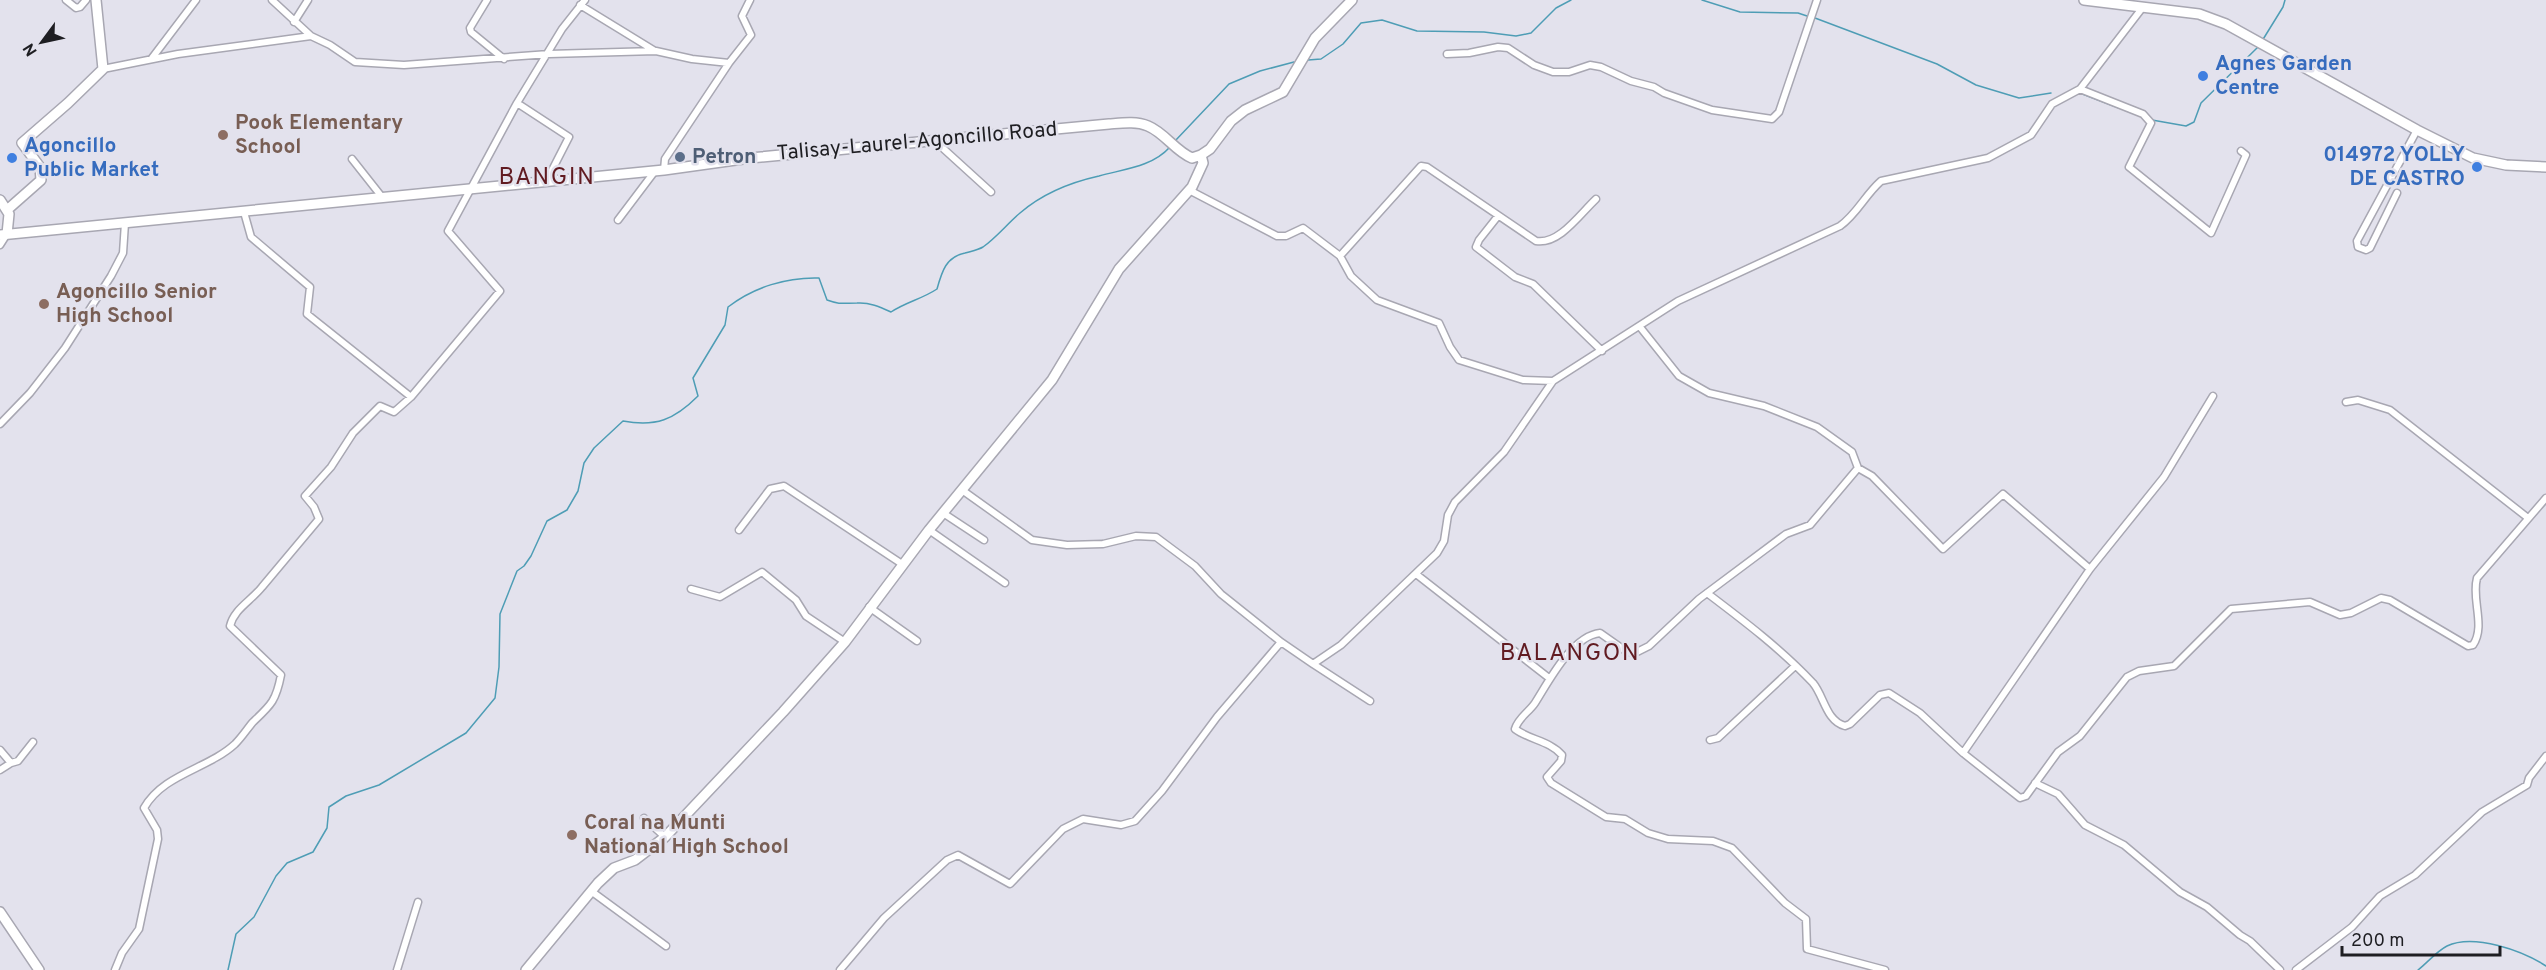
<svg xmlns="http://www.w3.org/2000/svg" width="2546" height="970" viewBox="0 0 2546 970" font-family="Overpass,sans-serif">
	<rect width="100%" height="100%" fill="#e3e2ed"/>
	<g fill="none" stroke-linecap="round" stroke-linejoin="round">
		<path stroke="#4e9db5" stroke-width="1.5" d="M1702 0 1740 12 1798 13 1810 17
			M1815 18 1937 64 1976 85 2019 98 2051 93
			M2262 41 2283 7 2285 0
			M1308 60 1321 59 1343 44 1361 23 1382 20 1417 31 1484 32 1516 36 1531 33 1556 8 1571 0
			M2080 93 2119 108
			M2152 120 2186 126 2194 122 2201 103 2258 47
			M1175 141 1229 84 1260 71 1294 62
			M228 970 236 934 254 917 276 876 287 863 313 852 327 828 329 807 346 796 379 785 466 733 495 698 499 667 500 614 517 571 524 566 531 556 547 521 567 510 578 491 584 463 594 448 623 421C656 427 674 420 698 396L693 378 725 325 728 307C754 287 787 277 819 278L827 300C841 305 843 303 857 303 869 302 880 307 891 312 906 302 922 299 937 289 942 271 946 257 965 253 972 251 978 250 983 247 997 237 1007 224 1020 213 1042 194 1072 182 1099 176 1124 169 1152 167 1170 147
			M2418 970C2427 963 2437 951 2447 946 2474 933 2523 951 2546 966"/>
		<g stroke="#a8a7b2" stroke-width="9">
			<path id="street" d="M66 0 76 8 80 7 86 0
				M272 0 311 36 330 45 355 62 404 65 549 54 656 51 692 59 729 63
				M487 0 470 28 471 32 504 59
				M580 5 655 51
				M294 22 308 0
				M1447 54 1469 53 1498 47 1508 48 1534 65 1553 72H1569L1590 65 1601 67 1631 81 1654 87 1664 93 1712 110 1772 119 1779 112 1817 0
				M152 58 196 0
				M103 69 178 54 311 36
				M2080 89 2143 114 2151 123 2129 167 2211 233 2246 155 2241 151
				M936 142 991 192
				M352 159 382 197
				M664 170 665 159 729 63 751 35 742 16 750 0
				M547 180 569 137 517 103 562 29 585 0
				M1189 190 1277 236H1286L1303 228 1340 256 1351 276 1377 300 1439 323 1450 347 1459 360 1523 380 1553 381
				M2397 193 2370 248 2366 250 2358 247 2357 241 2417 130
				M244 212 251 237 310 287 307 314 411 397
				M1498 216 1479 240 1476 247 1515 277 1533 284 1602 351
				M618 220 655 171
				M0 245 7 234
				M1340 256 1421 166 1427 167 1536 241C1559 245 1580 214 1596 199
				M1640 327 1679 376 1709 393 1764 406 1817 427 1852 452 1858 468
				M2213 396 2164 477 2090 569 1963 753 2020 798 2026 796 2058 752 2080 736 2127 677 2139 671 2174 666 2231 609 2310 602 2340 615 2351 613 2381 598 2390 600 2468 646 2473 645C2486 626 2471 599 2477 578L2546 498
				M2346 402 2358 400 2390 410 2528 518
				M0 424 30 393 65 348 111 276 123 253 125 223
				M962 490 1032 540 1067 545 1103 544 1136 536 1156 537 1195 566 1221 594 1281 642 1313 664 1341 645 1437 553 1444 541 1448 515 1455 502 1504 452 1553 381 1678 301 1840 226C1857 214 1865 195 1881 181L1988 158 2031 135 2052 104 2080 89 2143 7
				M943 513 984 540
				M739 530 770 489 784 486 902 564
				M929 530 1005 583
				M1416 574 1549 678
				M691 589 720 597 762 572 796 600 806 616 845 642
				M1707 593C1744 621 1781 649 1813 683 1824 696 1826 721 1845 726L1850 724 1880 695 1889 693 1920 713 1963 753
				M869 607 917 641
				M1313 664 1370 701
				M1710 740 1718 738 1795 666
				M0 750 11 763 0 770
				M11 763 18 761 33 742
				M2035 783 2058 794 2085 825 2124 845 2180 892 2207 907 2240 935 2250 941 2280 970
				M644 818 665 837
				M591 891 666 946
				M115 970 122 953 139 929 158 839 157 830 144 808C163 774 208 769 235 744 242 737 247 729 253 722 271 705 276 701 281 675L230 626C234 609 251 601 262 587 281 564 300 542 319 519L314 507 305 496 331 467 353 433 380 406 394 412 411 397 500 291 448 231 517 103
				M397 970 418 902
				M840 970 884 918 947 860 958 855 1010 884 1063 829 1083 819 1121 825 1135 821 1162 791 1217 717 1281 642
				M1885 970 1807 949 1806 919 1785 903 1732 848 1713 841 1668 839 1648 833 1625 819 1606 817 1551 783 1547 777 1561 761 1562 755C1550 741 1530 740 1515 729 1518 718 1529 712 1535 703 1549 681 1572 636 1600 633L1627 652H1637L1649 646 1699 599 1786 534 1810 525 1858 468 1872 476 1943 549 2003 494 2090 569
				M2296 970 2352 927 2380 896 2415 875 2482 812 2527 785 2529 778 2546 756"/>
		</g>
		<g stroke="#a8a7b2" stroke-width="12">
			<path id="secondary" d="M2084 0 2199 14 2226 24 2417 130 2473 158 2506 165 2546 167
				M0 200 9 214 7 234
				M7 210 41 180 40 167 22 143 68 103 103 69 96 0
				M0 235 664 170 750 158 1109 124C1122 123 1136 121 1148 126 1165 133 1175 151 1192 158L1201 155 1210 149 1231 121 1245 110 1283 92 1315 38 1352 0
				M0 912 39 970
				M526 970 598 883 614 868 635 860 665 837 783 712 845 642 929 530 1052 380 1119 269 1192 187 1203 163 1201 155"/>
		</g>
		<use href="#street" stroke="#fff" stroke-width="6"/>
		<use href="#secondary" stroke="#fff" stroke-width="9"/>
	</g>
	<g fill="#3f7fe0" stroke="#e3e2ed" stroke-width="2">
		<circle cx="2203" cy="76" r="6"/>
		<circle cx="12" cy="158" r="6"/>
		<circle cx="2477" cy="167" r="6"/>
	</g>
	<g fill="#8d6e63" stroke="#e3e2ed" stroke-width="2">
		<circle cx="223" cy="135" r="6"/>
		<circle cx="44" cy="304" r="6"/>
		<circle cx="572" cy="835" r="6"/>
	</g>
	<circle fill="#5c6f8a" stroke="#e3e2ed" stroke-width="2" cx="680" cy="157" r="6"/>
	<g text-anchor="middle" dominant-baseline="central" stroke-width="5" stroke-linejoin="round" paint-order="stroke">
		<g font-size="21" font-weight="bold" fill="#366cbe" stroke="#e3e2ed" text-anchor="start">
			<text x="2215" y="64">Agnes Garden<tspan x="2215" dy="24">Centre</tspan></text>
			<text x="24" y="146">Agoncillo<tspan x="24" dy="24">Public Market</tspan></text>
			<text x="2465" y="155" text-anchor="end">014972 YOLLY<tspan x="2465" dy="24">DE CASTRO</tspan></text>
		</g>
		<g font-size="21" font-weight="bold" fill="#785e54" stroke="#e3e2ed" text-anchor="start">
			<text x="235" y="123">Pook Elementary<tspan x="235" dy="24">School</tspan></text>
			<text x="56" y="292">Agoncillo Senior<tspan x="56" dy="24">High School</tspan></text>
			<text x="584" y="823">Coral na Munti<tspan x="584" dy="24">National High School</tspan></text>
		</g>
		<g font-size="21" fill="#1e1e22" stroke="#e3e2ed">
			<text transform="translate(917 142) rotate(-5)">Talisay-Laurel-Agoncillo Road</text>
		</g>
		<g font-size="21" font-weight="bold" fill="#4e5e75" stroke="#e3e2ed" text-anchor="start">
			<text x="692" y="157">Petron</text>
		</g>
		<g font-size="24" letter-spacing="1.5" fill="#611b21" stroke="#e3e2ed">
			<text x="547" y="178">BANGIN</text>
			<text x="1570" y="654">BALANGON</text>
		</g>
	</g>
	<g transform="translate(42 42) rotate(237)" stroke="#e3e2ed" stroke-width="4.5" paint-order="stroke">
	<path d="M0-4.5L10 22L0 15L-10 22Z" fill="#1e1e22"/>
	<text y="-9" font-size="16" font-weight="bold" text-anchor="middle" fill="#1e1e22">N</text>
	</g>
	<path d="M2342 946v9h158v-9" fill="none" stroke="#1e1e22" stroke-width="3"/>
	<text x="2351" y="946" font-size="18" fill="#1e1e22" stroke="#e3e2ed" stroke-width="4.5" paint-order="stroke">200 m</text>
</svg>
